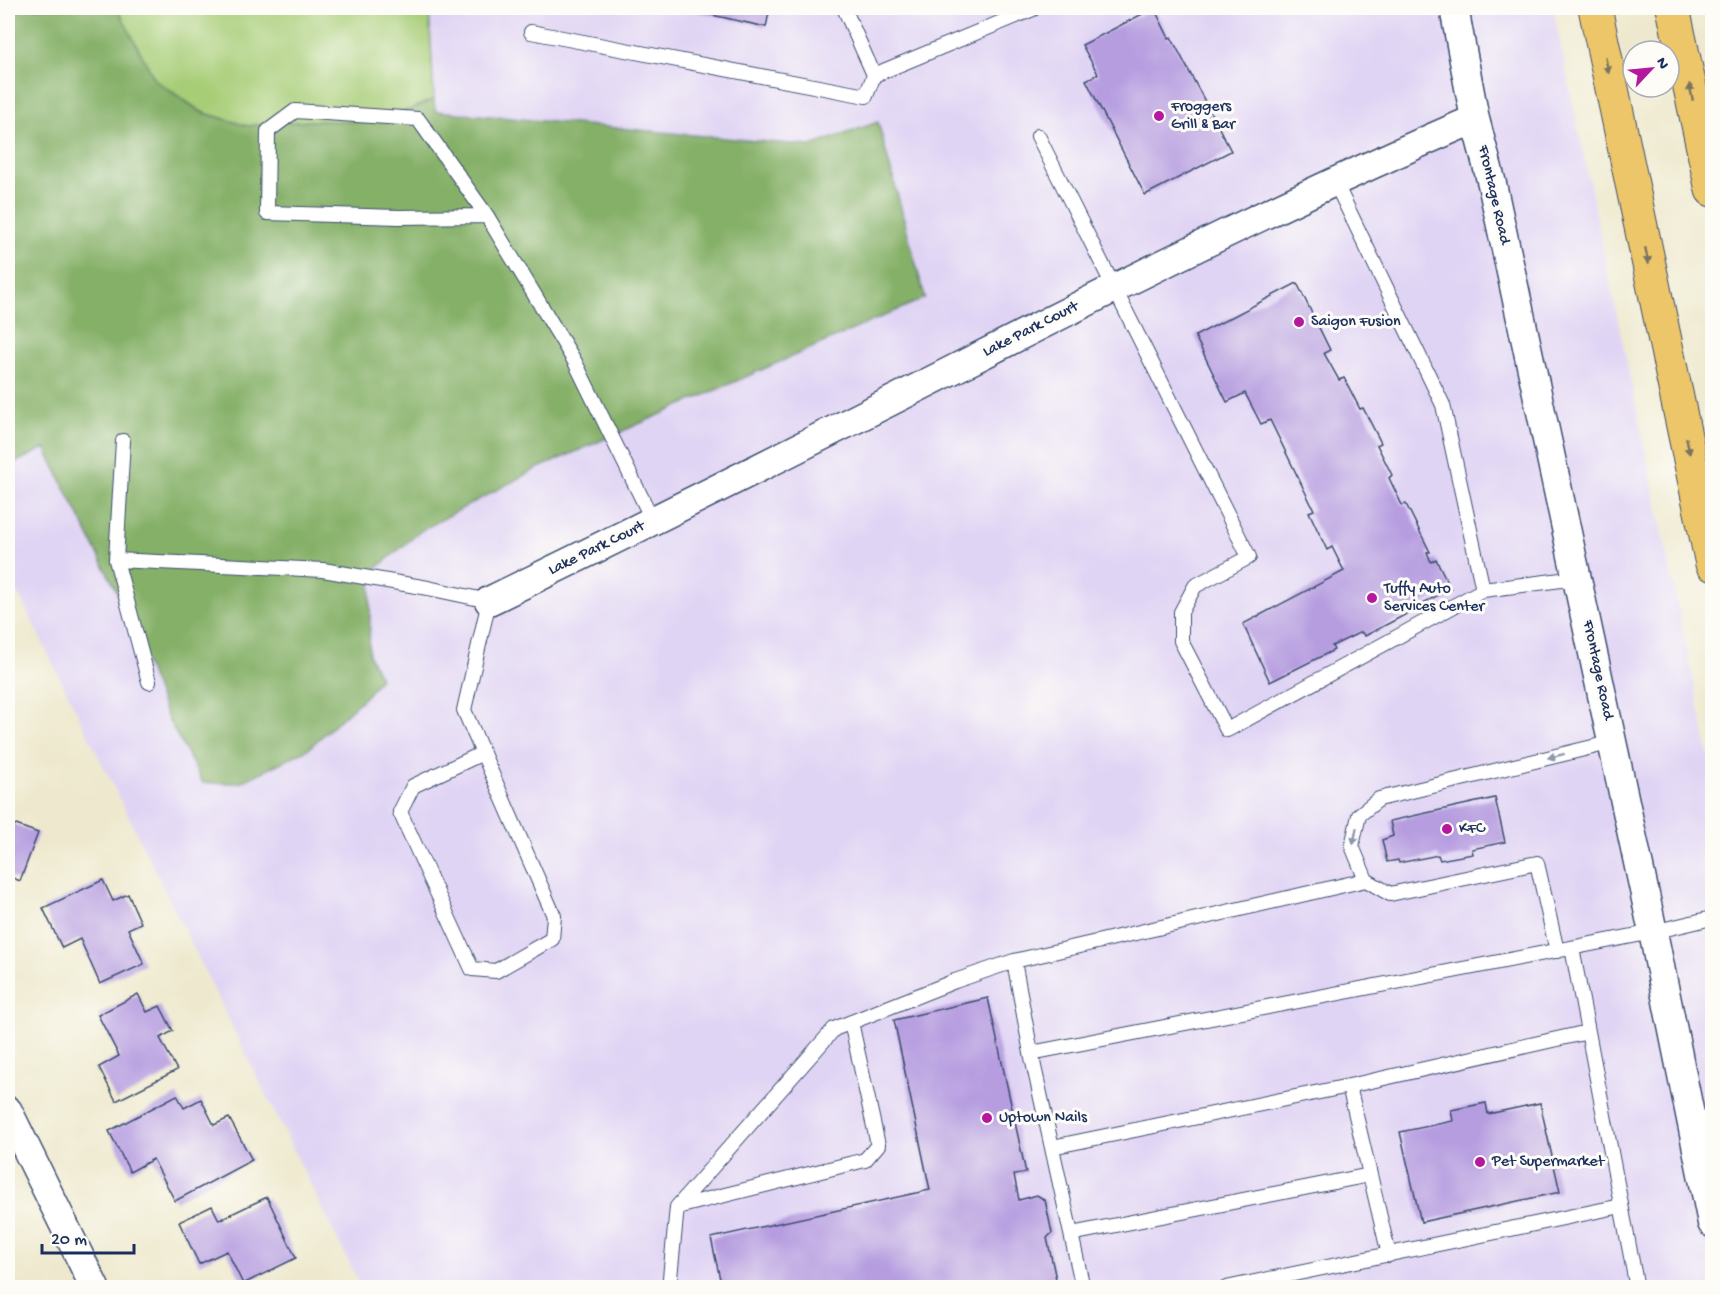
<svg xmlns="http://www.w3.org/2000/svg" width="1720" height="1295" viewBox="0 0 1720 1295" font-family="'Gochi Hand',sans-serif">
	<rect width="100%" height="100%" fill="#fdfcf7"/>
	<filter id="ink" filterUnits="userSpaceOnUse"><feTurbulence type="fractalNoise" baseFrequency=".0167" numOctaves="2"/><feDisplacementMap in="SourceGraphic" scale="12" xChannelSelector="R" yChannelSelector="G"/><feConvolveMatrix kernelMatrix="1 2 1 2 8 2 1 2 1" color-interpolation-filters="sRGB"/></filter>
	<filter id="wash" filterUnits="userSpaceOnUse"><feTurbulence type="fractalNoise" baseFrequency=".008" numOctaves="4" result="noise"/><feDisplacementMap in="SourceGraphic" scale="24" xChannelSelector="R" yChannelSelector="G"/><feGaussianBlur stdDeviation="1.35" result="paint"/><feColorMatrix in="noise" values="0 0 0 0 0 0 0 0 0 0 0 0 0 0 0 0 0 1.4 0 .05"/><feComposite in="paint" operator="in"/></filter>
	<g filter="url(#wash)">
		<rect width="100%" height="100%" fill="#eee9ce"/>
		<path fill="#e0d4f4" d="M429 8H1553L1712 770V1287H361L8 573V466L45 448 118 594 168 719 203 782 308 749 367 695 380 679 369 655 371 573 422 530 534 470 659 413 877 122 811 146 435 111Z"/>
		<path fill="#a7cd77" stroke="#617e6a" stroke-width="1.5" d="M117 8H429L434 99 412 109 369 122 310 121 247 126 202 112 155 80Z"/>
		<path fill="#85b068" stroke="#507063" stroke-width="1.5" d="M8 8H117L155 80 201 112 247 126 310 121 369 122 412 109 434 99 435 111 811 146 878 122 925 298 534 470 422 530 371 573 369 655 380 678 367 695 308 749 240 783H203L168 719 118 594 45 448 8 466Z"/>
		<g id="blocks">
			<path fill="#b69de0" d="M681 8H770L766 27Z
				M1154 8 1169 38 1171 37 1231 151 1145 195 1086 80 1098 74 1082 45Z
				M1297 283 1330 350 1324 353 1339 380 1344 378 1360 409 1363 408 1381 443 1377 445 1392 475 1389 478 1402 505 1406 504 1430 552H1427L1431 562 1436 559 1451 589 1417 606 1418 608 1365 636 1361 632 1332 646 1334 650 1270 682 1243 624 1344 571 1332 547 1327 550 1309 512 1314 510 1270 420 1261 424 1245 393 1227 402 1195 336Z
				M1495 798 1505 842 1472 849 1473 854 1440 860 1438 855 1399 863 1398 860 1387 862 1382 840 1393 836 1390 821Z
				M8 822 38 833 20 881 8 876Z
				M103 880 113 901 128 894 141 923 128 929 144 964 100 984 80 939 62 948 43 908Z
				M138 994 147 1012 160 1006 173 1031 160 1038 177 1070 116 1101 99 1067 119 1056 98 1015Z
				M988 998 1026 1173 1014 1175 1019 1200 1037 1195 1045 1200 1052 1233 1047 1238 1058 1288H722L711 1238 930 1190 894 1020Z
				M177 1095 184 1108 201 1099 214 1125 229 1118 252 1160 175 1201 153 1159 130 1172 109 1131Z
				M1486 1103 1488 1114 1540 1103 1560 1192 1421 1222 1400 1132 1453 1121 1451 1110Z
				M267 1197 296 1258 243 1284 227 1251 199 1264 179 1222 212 1206 219 1220Z"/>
		</g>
	</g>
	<g filter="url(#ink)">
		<use href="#blocks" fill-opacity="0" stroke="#3b4b6f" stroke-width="1.5"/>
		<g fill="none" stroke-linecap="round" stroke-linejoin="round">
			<g stroke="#3b4b6f" stroke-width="16">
				<path id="lane" d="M531 32 866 96 874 75 844 8
					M874 75 1033 9
					M1038 136 1249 557 1195 586 1181 612V641L1227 730 1483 590
					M1334 180 1443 405 1483 590 1577 578
					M487 216 399 217 267 213 268 131 295 111 418 119 487 216 575 362 653 521
					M123 441 116 560 149 682
					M116 560 323 570 428 588 489 601 464 710 554 916 552 939 496 971 472 969 400 812 413 786 483 753
					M1572 948 1637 1288
					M1557 951 1537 863 1390 894 1366 880 1352 846 1359 815 1379 799 1613 742
					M1014 961 1366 880
					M1349 1086 1389 1255
					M1052 1147 1349 1086 1588 1032
					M677 1207 865 1160 878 1145 851 1022
					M1071 1234 1370 1175
					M669 1288 677 1207 834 1029 955 981 1014 961 1031 1053
					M1083 1288 1031 1053 1653 932 1712 918
					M1226 1288 1621 1206"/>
			</g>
			<g stroke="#3b4b6f" stroke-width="31">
				<path id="street" d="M1454 8 1475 119 1492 184 1653 932 1712 1223
					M489 601C650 523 809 443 968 362 1135 277 1303 193 1475 119
					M8 1111 95 1288"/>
			</g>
			<g stroke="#3b4b6f" stroke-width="35">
				<path id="primary" d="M1595 8 1712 564
					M1673 8 1712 190"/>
			</g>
			<use href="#lane" stroke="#fff" stroke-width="14"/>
			<use href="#street" stroke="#fff" stroke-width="28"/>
			<use href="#primary" stroke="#ecc669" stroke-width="33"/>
		</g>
		<defs><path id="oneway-solid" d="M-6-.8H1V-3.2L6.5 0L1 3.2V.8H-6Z" transform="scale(1.5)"/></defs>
		<g fill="#797363">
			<use href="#oneway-solid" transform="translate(1607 65) rotate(78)"/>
			<use href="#oneway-solid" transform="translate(1691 92) rotate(-102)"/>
			<use href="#oneway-solid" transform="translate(1647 256) rotate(78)"/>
			<use href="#oneway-solid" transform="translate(1688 446) rotate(78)"/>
		</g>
		<g fill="#8d97ae">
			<use href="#oneway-solid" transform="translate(1556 756) rotate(166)"/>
			<use href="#oneway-solid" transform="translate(1355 836) rotate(101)"/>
		</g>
	</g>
	<g fill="#b5179e" stroke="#fdfcf7" stroke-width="2">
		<circle cx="1159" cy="116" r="6"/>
		<circle cx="1299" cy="322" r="6"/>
		<circle cx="1372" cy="598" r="6"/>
		<circle cx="1447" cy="829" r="6"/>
		<circle cx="987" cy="1118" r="6"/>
		<circle cx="1480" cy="1162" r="6"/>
	</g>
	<g text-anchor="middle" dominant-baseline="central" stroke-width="6" stroke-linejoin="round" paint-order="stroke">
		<g font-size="16" fill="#1b2f5e" stroke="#fdfcf7" text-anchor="start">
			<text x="1171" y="107">Froggers<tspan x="1171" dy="18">Grill &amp; Bar</tspan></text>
			<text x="1311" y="322">Saigon Fusion</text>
			<text x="1384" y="589">Tuffy Auto<tspan x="1384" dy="18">Services Center</tspan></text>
			<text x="1459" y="829">KFC</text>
			<text x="999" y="1118">Uptown Nails</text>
			<text x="1492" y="1162">Pet Supermarket</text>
		</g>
		<g font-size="16" fill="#1b2f5e" stroke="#fdfcf7">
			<text transform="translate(1493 195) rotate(77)">Frontage Road</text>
			<text transform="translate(1031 330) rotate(-27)">Lake Park Court</text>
			<text transform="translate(597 549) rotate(-26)">Lake Park Court</text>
			<text transform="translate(1597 670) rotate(78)">Frontage Road</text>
		</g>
	</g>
	<rect width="1720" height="1295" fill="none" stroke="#fdfcf7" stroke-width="30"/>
	<g transform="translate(1651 69) rotate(64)"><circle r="28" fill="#fdfcf7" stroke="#a3aaba" stroke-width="1.5"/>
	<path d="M0-4.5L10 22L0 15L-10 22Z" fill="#b5179e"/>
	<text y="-9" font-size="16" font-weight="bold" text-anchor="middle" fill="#1b2f5e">N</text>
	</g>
	<path d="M42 1244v9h92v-9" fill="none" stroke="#1b2f5e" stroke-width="3"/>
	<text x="51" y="1244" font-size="18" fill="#1b2f5e" stroke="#fdfcf7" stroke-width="4.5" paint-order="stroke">20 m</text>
</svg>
